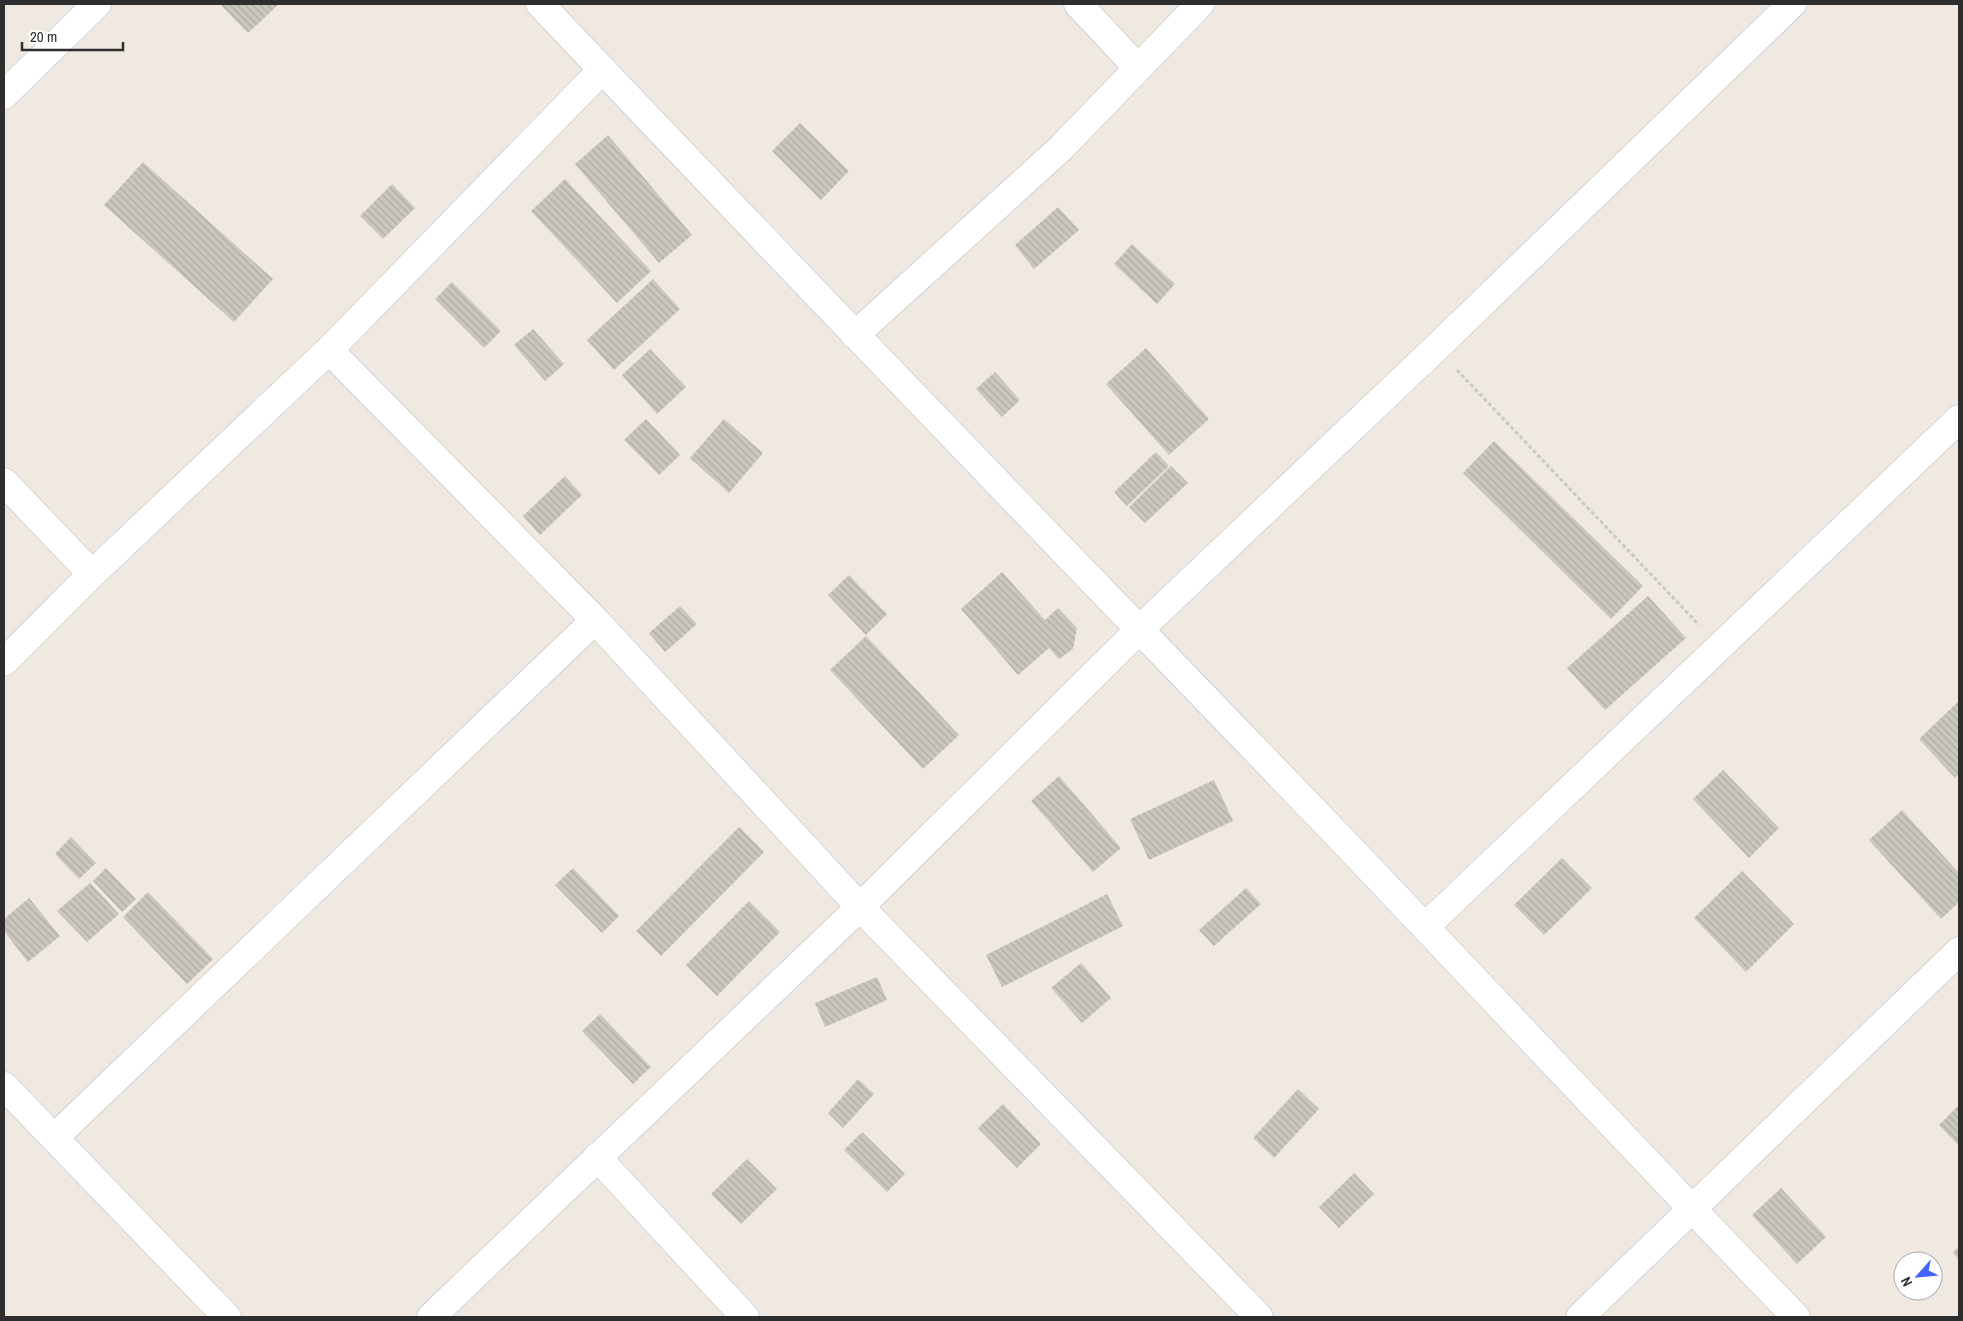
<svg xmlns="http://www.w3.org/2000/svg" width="1963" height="1321" viewBox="0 0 1963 1321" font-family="'Archivo Narrow',sans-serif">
	<defs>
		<pattern id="building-back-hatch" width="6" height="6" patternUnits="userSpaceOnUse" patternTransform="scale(1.25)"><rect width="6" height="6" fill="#cbc7bf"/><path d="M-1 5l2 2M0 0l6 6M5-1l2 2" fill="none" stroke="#afaba4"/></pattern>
	</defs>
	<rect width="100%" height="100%" fill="#efe9e1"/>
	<path fill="url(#building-back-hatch)" d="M220 4H279L248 33Z
		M800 123 849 171 821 200 772 151Z
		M608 135 692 235 659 263 575 164Z
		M143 162 273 279 234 322 104 205Z
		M565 179 651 271 617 303 531 211Z
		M392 184 415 208 383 239 360 216Z
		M1058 207 1079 230 1034 269 1015 245Z
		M1132 244 1175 284 1157 304 1114 264Z
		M653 279 680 309 614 370 587 340Z
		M452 282 501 331 484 348 435 299Z
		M533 329 564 364 545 381 514 345Z
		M1146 348 1209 419 1169 455 1106 384Z
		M650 349 686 387 657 414 622 375Z
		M995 372 1020 400 1002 417 976 389Z
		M646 419 680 455 659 475 624 440Z
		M724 419 763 453 729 493 690 458Z
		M1494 441 1643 586 1611 619 1463 473Z
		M1156 452 1169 466 1127 506 1114 492Z
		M1171 466 1188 483 1145 523 1129 507Z
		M565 476 582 495 540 535 523 516Z
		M1002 572 1045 620 1058 608 1077 628 1073 649 1059 659 1049 648 1018 675 961 609Z
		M849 575 887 614 866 635 828 595Z
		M1648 596 1686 638 1605 710 1567 668Z
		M680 606 697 624 665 652 649 633Z
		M866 636 959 735 923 769 830 670Z
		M1959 701V774L1955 778 1919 739Z
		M1723 770 1779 828 1749 858 1693 799Z
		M1059 776 1121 848 1093 872 1031 801Z
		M1214 780 1233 821 1149 860 1130 819Z
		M1902 810 1959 873V902L1941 919 1869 840Z
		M739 827 764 852 661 956 636 931Z
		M71 837 96 863 79 879 55 854Z
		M1562 858 1592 888 1544 935 1514 905Z
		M106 868 136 899 122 912 93 881Z
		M573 868 619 916 602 933 555 885Z
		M1742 871 1794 924 1746 972 1694 918Z
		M90 883 119 914 87 942 57 911Z
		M1246 888 1261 904 1214 946 1199 930Z
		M148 892 213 959 187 984 123 917Z
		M1107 894 1123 926 1002 987 986 955Z
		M29 898 60 936 28 962 4 931V919Z
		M749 901 780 932 717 996 686 965Z
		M1081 963 1111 998 1082 1023 1051 988Z
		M877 977 887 1000 825 1027 815 1003Z
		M600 1014 651 1067 633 1084 582 1031Z
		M858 1079 874 1094 843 1128 828 1113Z
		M1298 1089 1319 1109 1274 1158 1253 1138Z
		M1003 1104 1041 1144 1017 1168 978 1128Z
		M1959 1105V1146L1939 1125Z
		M862 1132 905 1174 887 1192 844 1150Z
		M747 1159 777 1189 741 1224 711 1194Z
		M1354 1173 1374 1194 1339 1228 1319 1207Z
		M1781 1188 1826 1237 1797 1264 1752 1215Z
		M1959 1246V1259L1953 1253Z"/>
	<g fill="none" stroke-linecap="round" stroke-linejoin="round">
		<g stroke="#b4b7c1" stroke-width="29">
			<path id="minor" d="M540 4C799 278 1062 549 1324 821 1482 986 1637 1153 1796 1317
				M1078 4 1137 67
				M4 95 97 4
				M855 335 1061 148 1200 4
				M329 350 595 620 860 907 1259 1317
				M4 482 92 574
				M4 662 92 574 329 350 602 70
				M1425 927 1959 419
				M4 1086 227 1317
				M54 1138 595 620
				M597 1157 745 1317
				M431 1317 860 907 1140 629 1436 348 1792 4
				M1580 1317 1959 951"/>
		</g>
		<path stroke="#c9c9c9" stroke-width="3" stroke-dasharray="4 2.5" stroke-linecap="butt" d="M1457 370 1699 625"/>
		<use href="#minor" stroke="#fff" stroke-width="28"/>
	</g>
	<rect width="1963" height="1321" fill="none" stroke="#2e2e2e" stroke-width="10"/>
	<g transform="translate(1918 1276) rotate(243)"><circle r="24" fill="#ffffff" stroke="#ababab"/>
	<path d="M0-4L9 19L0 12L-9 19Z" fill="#4264fb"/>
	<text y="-8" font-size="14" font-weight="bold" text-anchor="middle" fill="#2e2e2e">N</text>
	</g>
	<path d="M22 42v8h101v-8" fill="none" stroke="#2e2e2e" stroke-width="2.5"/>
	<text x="30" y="42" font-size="15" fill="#2e2e2e" stroke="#ffffff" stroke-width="4" paint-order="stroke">20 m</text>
</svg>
